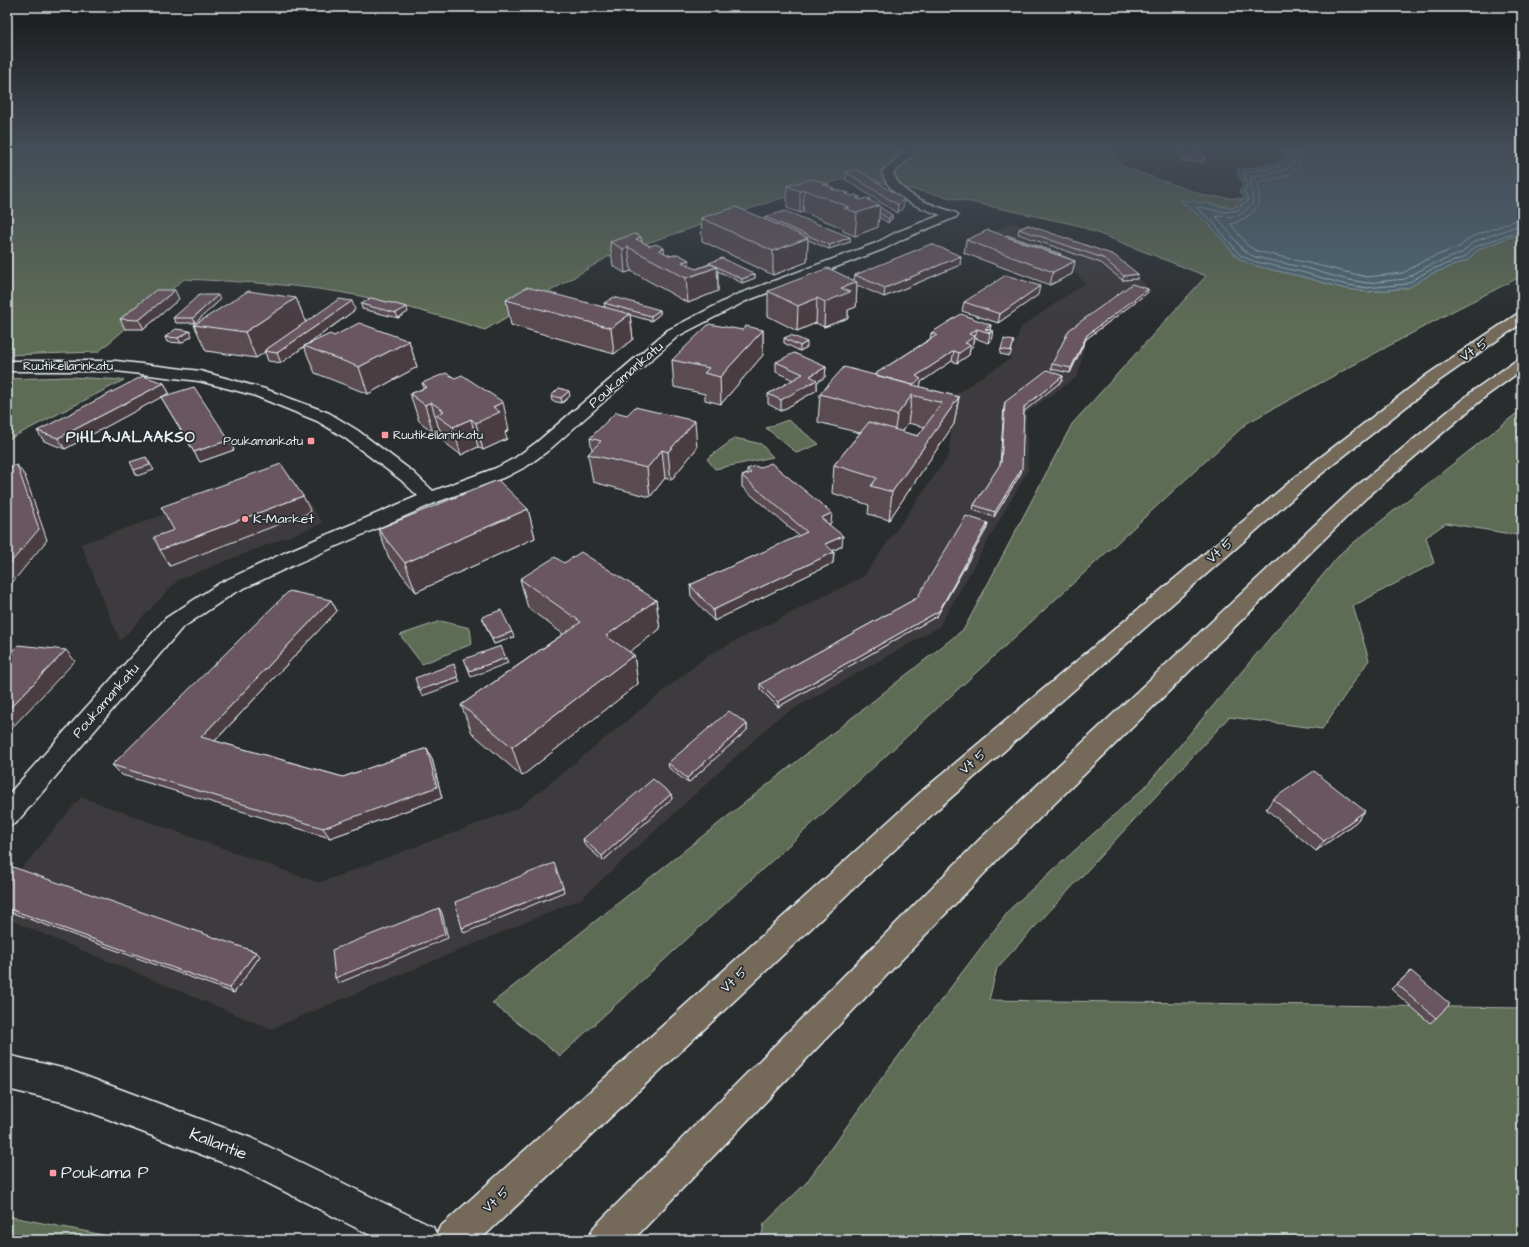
<svg xmlns="http://www.w3.org/2000/svg" width="1529" height="1247" viewBox="0 0 1529 1247" font-family="'Architects Daughter',sans-serif">
	<rect width="100%" height="100%" fill="#2a2d2e"/>
	<filter id="ink" filterUnits="userSpaceOnUse"><feTurbulence type="fractalNoise" baseFrequency=".025" numOctaves="2"/><feDisplacementMap in="SourceGraphic" scale="8" xChannelSelector="R" yChannelSelector="G"/><feConvolveMatrix kernelMatrix="1 2 1 2 8 2 1 2 1" color-interpolation-filters="sRGB"/></filter>
	<g filter="url(#ink)">
		<path fill="#3d3a3c" d="M1013 223 1119 259 1152 291 1085 342 1078 376 1026 413 1028 470 939 627 779 717 581 899 271 1029 7 919V886L81 797 319 883 519 808 708 655 864 576 949 455 954 395 1010 359 1021 327 1085 283 1072 269 980 236Z
			M286 471 323 523 178 580 120 641 81 544Z"/>
		<path fill="#5e6c54" stroke="#a3aea6" d="M7 147H1113L1121 166 1206 196 1245 199 1233 208 1213 204 1181 201 1210 225 1238 258 1272 270 1304 277 1342 288 1367 292 1407 288 1431 274 1468 260 1477 250 1522 232V276L1451 312 1247 423 560 1056 492 1003 964 629 1072 424 1206 276 1077 225 854 177 821 185 611 255 485 330C444 317 403 305 360 296 302 284 243 282 184 279L98 352 7 355Z
			M70 377 124 380 7 440V379Z
			M1522 409V536L1446 523 1426 537 1434 563 1353 606 1369 660 1322 729 1229 717 997 968 989 1000 1522 1008V1240H761L764 1224 806 1183 872 1091 1011 908 1145 787 1342 552Z
			M788 420 819 444 797 453 766 428Z
			M735 438 761 444 773 457 715 469 707 459Z
			M441 621 470 628 472 644 422 664 400 635Z
			M7 1216 129 1240H7Z"/>
		<path fill="#4f6a74" stroke="#8ca0a9" d="M1272 147H1522V232L1477 250 1468 260 1431 274 1408 288 1367 292 1342 288 1304 277 1252 265 1238 258 1210 225 1180 200C1191 202 1202 202 1212 204 1220 205 1228 210 1237 207L1238 202 1245 198 1239 192 1243 185 1237 170 1273 164 1286 159V154Z"/>
		<g fill="none" stroke-linecap="round" stroke-linejoin="round">
			<path stroke="#abbbc3" stroke-width="1" d="M1281 147 1289 153 1290 159C1280 171 1259 169 1244 173L1247 185 1244 191 1248 199 1247 202 1241 205 1239 210 1224 212 1199 207 1197 208 1213 222 1240 255 1253 261 1305 273 1343 284 1367 288 1406 284 1430 270 1465 257 1475 247 1522 229
				M1291 147 1295 157 1291 167 1276 173 1251 177V189L1253 201 1251 205 1240 215 1233 217 1216 216 1244 251 1255 257 1306 268 1344 279 1367 283 1405 279 1428 266 1462 253 1473 242 1522 224
				M1299 147C1307 176 1281 177 1259 182 1257 189 1260 194 1259 201 1256 214 1242 220 1231 224L1248 246 1257 251 1367 277 1403 273 1425 260 1459 247 1471 237 1522 218"/>
			<g stroke="#e8f1f8" stroke-width="3">
				<path id="minor" d="M907 147H917L914 154 893 173C901 197 934 205 956 213L958 215 956 217 905 238 884 249 746 301 678 336 549 450 527 466 508 476 437 502 298 563 234 593 182 628 16 823 7 827V796L166 618 220 583 284 553 418 496 401 480 345 438 317 421 253 395 199 381 116 371H7V361H116L200 371 265 389 329 413 357 430 413 472 433 491 496 468 515 458 537 442 668 330 736 295 876 243 897 232 941 215C918 207 890 198 882 172L906 151Z"/>
			</g>
			<g stroke="#e8f1f8" stroke-width="3">
				<path id="secondary" d="M7 1055 66 1069 251 1138 433 1227 439 1240H380L242 1170 66 1103 7 1089Z"/>
			</g>
			<g stroke="#e8f1f8" stroke-width="3">
				<path id="motorway" d="M1522 313V323L1440 380 1316 478 939 808 480 1240H434L440 1227 921 792 1304 470 1428 374 1517 314Z
					M1522 358V370L1486 396 1366 498 1000 857 633 1240H588L594 1227 980 839 1352 490 1474 390 1517 360Z"/>
			</g>
			<use href="#minor" fill="#2a2d2e" fill-rule="evenodd"/>
			<use href="#secondary" fill="#2a2d2e" fill-rule="evenodd"/>
			<use href="#motorway" fill="#746a5a" fill-rule="evenodd"/>
		</g>
		<path fill="#5a4b51" stroke="#e8f1f8" fill-rule="evenodd" d="M1178 147H1199L1205 158 1204 162 1182 161 1177 150Z
			M846 172 903 208 897 213 846 180Z
			M787 186 829 187 852 196 860 197 859 199 861 200 870 199V201L892 215V219L888 223 879 217 878 227 855 236 843 231V228L803 212 800 213 787 208Z
			M765 217 850 237V242L829 249 808 240 807 262 773 275 702 241 701 218 765 220Z
			M1028 225 1138 274 1137 279 1122 280 1101 263 1018 234 1019 229Z
			M1004 236 1061 254 1060 255 1075 261 1072 274 1050 285 964 253 966 240Z
			M641 237 642 242 696 269 709 264V263L755 274V278L742 283 718 271V291L688 303 631 271 625 273 613 266 610 242Z
			M961 256 960 265 884 297 857 285 856 307 848 310V318L824 327 816 323 797 331 768 316V291L854 280 855 275Z
			M1148 289 1147 293 1086 339 1070 373 1051 369 1052 364Z
			M1038 295 998 323 962 311 964 302Z
			M296 298 306 322 355 310 306 346 334 336 409 341 417 367 368 394 315 373 304 347 281 363 268 361 265 352 256 358 206 351 194 325Z
			M179 299 144 329H125L120 319Z
			M220 300 195 323H176L173 318Z
			M506 300 605 307 604 303 660 310V314L651 321 630 315 633 339 614 354 511 325Z
			M361 304 408 312 398 318 362 309Z
			M991 325 990 330 991 341 988 343 975 338 973 346 970 348 969 355 957 363 952 361 921 382 920 387 959 397 954 424 889 520 868 514 869 505 832 493 834 465 860 433 818 422 820 394 875 375V374L930 339 931 333ZM908 423 925 427 918 436 902 432Z
			M743 330H763V355L721 404 705 400V394L674 387 672 360Z
			M192 336 181 343 167 342 165 337Z
			M784 338 807 347 800 351 784 343Z
			M1013 345 1010 356 1000 354 1001 349Z
			M776 362 826 367 825 377 817 382V390L781 411 768 404V394L793 380 776 372Z
			M1063 376 1062 381 1024 411 1021 473 994 517 973 510 974 505 1000 465 1004 407 1005 402Z
			M164 383 169 393 163 396 229 440 234 450 200 462 161 397 65 449 44 441 37 431Z
			M422 383 509 430 505 432 507 439 483 450 478 447 461 455 444 442 441 430 439 429 433 432 419 421 410 394 424 388Z
			M551 396H570L562 403 552 401Z
			M590 438 697 448 671 480 665 478 650 497 593 482 588 454 592 450Z
			M747 469 831 523 829 524 842 546 833 551 834 552 833 563 714 621 691 596 690 585 799 536 742 487V476L747 474Z
			M528 509 535 538 416 592 389 558 378 529Z
			M987 528 937 616 778 707 760 689V684L917 598Z
			M564 563 656 600 660 629 629 652 634 655 638 684 522 776 472 733 461 705 563 634 528 608 520 579Z
			M331 600 337 611 215 741 343 777 427 748 432 759 442 798 330 838 122 775 112 765Z
			M482 617 514 637 494 644 484 622Z
			M747 724V730L688 783 669 768 668 763Z
			M671 794 672 799 603 861 584 844 583 839Z
			M1273 799 1365 811 1356 822 1316 851 1266 809Z
			M7 870 256 952 260 956 234 993 7 911Z
			M1411 971 1436 1018 1430 1023 1391 989Z"/>
		<path fill="#4a3d42" stroke="#e8f1f8" d="M829 184 828 199 823 185Z
			M804 190 803 212 800 213V191Z
			M860 197 859 213 868 200 870 199V209L880 205 878 227 855 236 857 213 856 198Z
			M904 199 903 208 897 213 898 205Z
			M892 215V219L888 223 889 219Z
			M641 237 643 255 636 239Z
			M850 237V242L829 249 830 245Z
			M808 238 807 262 773 275V251Z
			M628 247 631 271 625 273 623 249Z
			M664 248 666 267 659 250Z
			M961 256 960 265 884 297 885 288Z
			M689 260 690 277 717 267 718 291 688 303 686 278 682 262Z
			M1075 261 1072 274 1050 285 1053 272Z
			M755 274V278L742 283V279Z
			M1138 274 1137 279 1122 280 1124 276Z
			M857 282 856 307 848 310V318L824 327 825 302 841 288Z
			M1040 286 1038 295 998 323 1000 314Z
			M1148 289 1147 293 1086 339 1070 373 1071 368 1087 335Z
			M175 290 179 299 144 329 139 320Z
			M218 295 220 300 195 323 193 318Z
			M296 298 306 323 264 351 265 352 256 358 245 332Z
			M817 298 816 323 797 331 798 306Z
			M352 301 355 310 281 363 277 353Z
			M407 307 408 312 398 318 396 313Z
			M660 310V314L651 321V316Z
			M630 314 633 339 614 354 611 328Z
			M991 325 989 333 985 329Z
			M977 329 973 346 970 348 969 355 957 363 959 353 969 334Z
			M763 330V355L721 404 720 377Z
			M190 331 192 336 181 343 178 338Z
			M993 331 991 341 988 343 990 333Z
			M409 341 417 367 368 394 359 367Z
			M807 342V347L800 351V346Z
			M954 351 952 361 921 382 920 389 907 388 916 376Z
			M826 367 825 377 817 382V390L781 411V400L810 376Z
			M1063 376 1062 381 1023 412 1024 407Z
			M164 383 169 393 65 449 58 438Z
			M569 391 570 396 562 403 561 398Z
			M912 395 908 423 893 443 897 415Z
			M959 397 954 424 889 520 892 492Z
			M431 402 439 429 433 432 425 405Z
			M503 402 509 430 505 432 507 439 483 450 476 423 493 407Z
			M471 419 478 447 461 455 453 427Z
			M695 421 697 448 671 480 668 452Z
			M229 440 234 450 200 462 194 452Z
			M662 450 665 478 650 497 647 468Z
			M146 457 154 470 137 476 134 470Z
			M17 465 25 476 47 540 7 589V567Z
			M1022 468 1021 473 994 517 995 512Z
			M303 496 311 512 170 566 160 550Z
			M528 509 535 538 416 592 405 563Z
			M832 513 831 523 821 528V518Z
			M988 523 987 528 937 616 778 707V702L939 611Z
			M843 536 842 546 824 555 825 544Z
			M834 552 833 563 714 621 713 610Z
			M331 600 337 611 209 747 201 737Z
			M656 600 660 629 612 665 606 636Z
			M512 632 514 637 494 644 492 639Z
			M66 650 75 661 7 733V711Z
			M634 655 638 684 522 776 512 747Z
			M506 658 508 663 471 677 469 671Z
			M458 677 460 682 422 696 419 690Z
			M747 724V730L688 783 687 778Z
			M427 748 432 759 442 798 330 838 323 828Z
			M671 794 672 799 603 861 602 856Z
			M1365 811 1356 822 1316 851 1324 841Z
			M563 887 564 892 464 933 462 928Z
			M439 908 442 913 448 938 339 983 335 978Z
			M256 952 260 956 234 993 229 988Z"/>
		<path fill="#69575e" stroke="#e8f1f8" d="M1178 147H1199L1205 158 1183 157Z
			M858 170 904 199 898 205 846 172Z
			M811 179 829 184 823 185 834 188 831 189 849 193 846 194 852 196 855 195 860 197 856 198 861 200 866 198 870 199 868 200 880 205 857 213 844 208 849 207 804 190 800 191 787 186Z
			M736 207 808 238 773 251 701 218Z
			M880 207 892 215 889 219 879 213Z
			M785 211 850 237 830 245 765 217Z
			M1028 225 1114 255 1138 274 1124 276 1103 258 1019 229Z
			M988 230 1075 261 1053 272 966 240Z
			M635 234 641 237 636 239 650 246 656 244 664 248 659 250 671 256 678 254 689 260 682 262 696 269 711 264 717 267 686 278 628 247 623 249 610 242Z
			M1007 235 1061 254 1058 255 1004 236Z
			M931 244 961 256 885 288 855 275Z
			M722 258 755 274 742 279 709 263Z
			M828 268 857 282 841 288 850 292 825 302 817 298 798 306 768 291Z
			M1006 275 1040 286 1000 314 964 302Z
			M1132 284 1148 289 1087 335 1071 368 1052 364 1069 330Z
			M527 287 630 314 611 328 506 300Z
			M156 290H175L139 320 120 319Z
			M248 291 296 298 245 332 194 325Z
			M199 295H218L193 318H173Z
			M614 297 660 310 651 316 604 303Z
			M371 298 407 307 396 313 361 304Z
			M339 299 352 301 277 353 264 351Z
			M961 314 991 325 985 329 993 331 990 333 977 329 969 334 975 336 965 343 971 345 959 353 954 351 916 376 921 379 912 385 880 376 875 374 937 335 931 333Z
			M359 323 409 341 359 367 304 346 330 334 334 336Z
			M709 324 743 330 746 326 763 330 720 377 704 373 709 368 672 360Z
			M176 329 190 331 178 338 165 337Z
			M791 335 807 342 800 346 784 338Z
			M1004 339 1014 341 1011 351 1001 349Z
			M794 353 826 367 810 376 817 380 781 400 768 394 803 374 776 362Z
			M844 367 959 397 892 492 871 486 877 478 834 465 869 422 918 436 942 403 912 395 897 415 820 394Z
			M1047 370 1063 376 1024 407 1022 468 995 512 974 505 1001 463 1005 402Z
			M446 373 455 378 462 375 503 402 493 407 500 412 476 423 471 419 453 427 436 415 444 411 431 402 425 405 410 394 427 387 422 383Z
			M143 376 164 383 58 438 37 431Z
			M194 387 229 440 194 452 161 397Z
			M559 388 569 391 561 398 551 396Z
			M635 407 695 421 668 452 662 450 647 468 588 454 601 441 590 438 616 412 627 415Z
			M146 457 150 465 134 470 130 462Z
			M771 463 832 513 821 518 843 536 825 544 834 552 713 610 690 585 807 532 742 476 751 473 747 469 756 466 759 468Z
			M281 464 303 496 160 550 154 537 174 530 161 507Z
			M17 465 39 529 7 567V468Z
			M498 480 528 509 405 563 378 529Z
			M966 516 988 523 939 611 778 702 760 684 917 598Z
			M581 552 656 600 606 636 634 655 512 747 461 705 581 622 520 579 555 557 564 563Z
			M289 591 331 600 201 737 343 777 427 748 437 787 323 828 112 765Z
			M501 610 512 632 492 639 482 617Z
			M18 645 66 650 7 711V656Z
			M501 646 506 658 469 671 464 659Z
			M454 664 458 677 419 690 415 678Z
			M729 711 747 724 687 778 668 763Z
			M1314 771 1365 811 1324 841 1273 799Z
			M653 779 671 794 602 856 583 839Z
			M554 863 563 887 462 928 455 902Z
			M10 866 256 952 229 988 7 908V870Z
			M439 908 445 934 335 978 332 950Z
			M1411 971 1450 1004 1436 1018 1397 984Z"/>
	</g>
	<linearGradient id="sky" x2="0" y2="1"><stop stop-color="#171919"/><stop offset="0.46" stop-color="#444c57"/><stop offset="1" stop-color="#444c57" stop-opacity="0"/></linearGradient>
	<rect width="1529" height="322" fill="url(#sky)"/>
	<g fill="#ff9aa2" stroke="#2a2d2e" stroke-width="1.5">
		<rect x="381" y="431" width="8" height="8" rx="2"/>
		<rect x="307" y="437" width="8" height="8" rx="2"/>
		<circle cx="245" cy="519" r="4"/>
		<rect x="49" y="1169" width="8" height="8" rx="2"/>
	</g>
	<g text-anchor="middle" dominant-baseline="central" stroke-width="3.5" stroke-linejoin="round" paint-order="stroke">
		<g font-size="12" fill="#e8f1f8" stroke="#2a2d2e">
			<text x="68" y="366">Ruutikellarinkatu</text>
		</g>
		<g font-size="12" fill="#e8f1f8" stroke="#2a2d2e" text-anchor="start">
			<text x="393" y="435">Ruutikellarinkatu</text>
			<text x="303" y="441" text-anchor="end">Poukamankatu</text>
		</g>
		<g font-size="14" fill="#e8f1f8" stroke="#2a2d2e">
			<text transform="translate(1474 350) rotate(-34)">Vt 5</text>
			<text transform="translate(626 375) rotate(-41)">Poukamankatu</text>
			<text transform="translate(1220 551) rotate(-41)">Vt 5</text>
			<text transform="translate(106 701) rotate(-49)">Poukamankatu</text>
			<text transform="translate(973 762) rotate(-41)">Vt 5</text>
			<text transform="translate(734 980) rotate(-43)">Vt 5</text>
			<text transform="translate(496 1200) rotate(-43)">Vt 5</text>
		</g>
		<g font-size="14" fill="#e8f1f8" stroke="#2a2d2e" text-anchor="start">
			<text x="253" y="519">K-Market</text>
		</g>
		<g font-size="15" font-weight="bold" letter-spacing="1" fill="#e8f1f8" stroke="#2a2d2e">
			<text x="131" y="437">PIHLAJALAAKSO</text>
		</g>
		<g font-size="17" fill="#e8f1f8" stroke="#2a2d2e">
			<text transform="translate(218 1144) rotate(21)">Kallantie</text>
		</g>
		<g font-size="17" fill="#e8f1f8" stroke="#2a2d2e" text-anchor="start">
			<text x="61" y="1173">Poukama P</text>
		</g>
	</g>
	<rect width="1529" height="1247" fill="none" stroke="#2a2d2e" stroke-width="24"/>
	<rect x="12" y="12" width="1505" height="1223" fill="none" stroke="#e8f1f8" stroke-width="1.5" filter="url(#ink)"/>
</svg>
